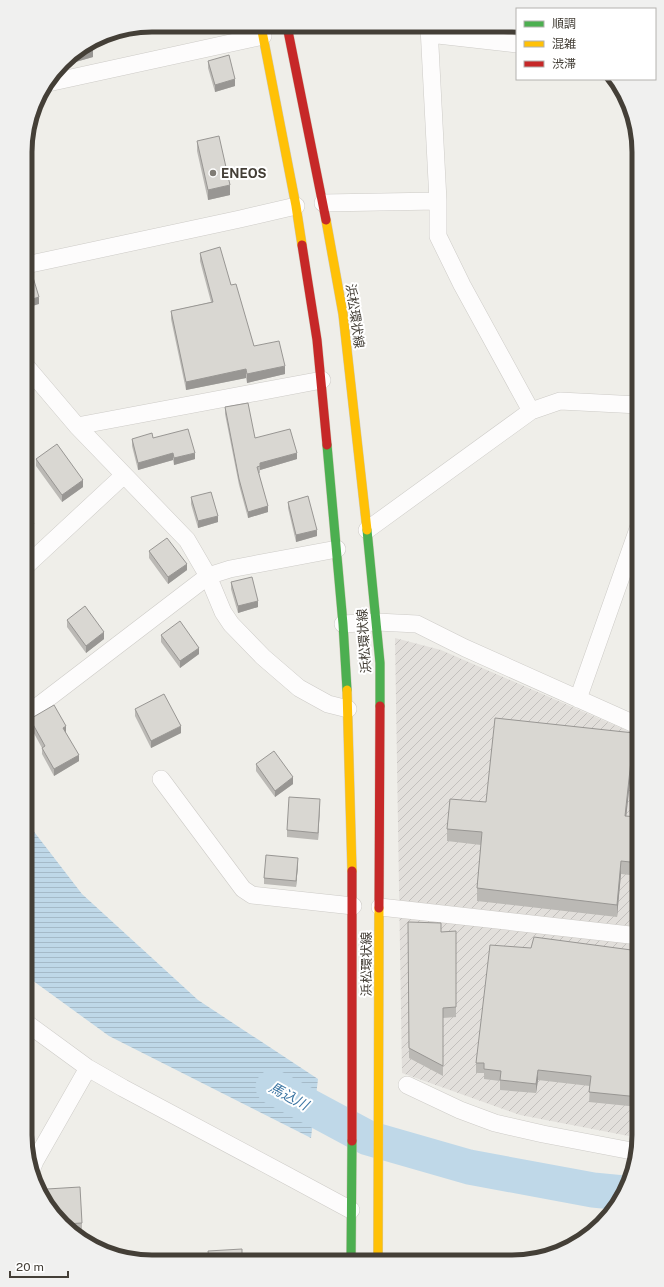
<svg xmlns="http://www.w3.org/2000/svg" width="664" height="1287" viewBox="0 0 664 1287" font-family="'Public Sans','Noto Sans JP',sans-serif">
	<defs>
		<pattern id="industrial-furrows" width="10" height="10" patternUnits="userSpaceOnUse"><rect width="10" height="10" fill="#e2dfdb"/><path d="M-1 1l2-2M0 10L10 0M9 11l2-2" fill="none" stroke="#c3c0bd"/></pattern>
		<pattern id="water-rules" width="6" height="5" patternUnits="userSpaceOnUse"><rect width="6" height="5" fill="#bfd8e8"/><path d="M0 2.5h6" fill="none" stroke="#a5bac8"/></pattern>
	</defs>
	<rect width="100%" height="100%" fill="#efeee9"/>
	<path fill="url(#industrial-furrows)" d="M395 638 441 650 639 736V1138L520 1115 402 1073Z"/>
	<path fill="url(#water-rules)" d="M25 820 82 894 198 1000 318 1079 311 1138 109 1036 25 975Z"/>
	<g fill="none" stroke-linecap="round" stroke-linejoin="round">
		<path stroke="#bfd8e8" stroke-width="35" d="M273 1087 368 1138 469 1167 593 1190 624 1193"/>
		<g stroke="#cdcbc7" stroke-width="18">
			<path id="street" d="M429 27 438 201V236L462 285 531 411
				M429 34 517 44
				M48 83 263 36
				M323 203 438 201
				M26 265 240 219 296 206
				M26 366 77 426 187 540 208 576 223 612 231 624 263 657 299 688 328 704 348 709
				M77 426 322 380
				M367 530 531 411 560 401 639 405
				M26 566 124 475
				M343 624 377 622 417 624 465 648 639 726
				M578 699 639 526
				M25 716 208 576 230 569 337 549
				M161 779 243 889 252 895 353 906
				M380 907 639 936
				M25 1022 88 1068 123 1088 286 1175 351 1210
				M407 1085 460 1110 495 1123 543 1134 637 1152
				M31 1171 35 1161 88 1068"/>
		</g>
		<g stroke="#cfc9b9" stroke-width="10">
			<path id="fast" d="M327 445 343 624 347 690
				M367 530 380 663V706
				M351 1262 352 1141"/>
		</g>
		<g stroke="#cfc9b9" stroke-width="10">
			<path id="slow" d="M261 26 296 206 302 245
				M326 220 343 314 367 530
				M347 690 352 871
				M378 1262 379 908"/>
		</g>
		<g stroke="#cfc9b9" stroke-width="10">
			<path id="jam" d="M287 26 326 220
				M302 245 317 340 327 445
				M379 908 380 706
				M352 1141V871"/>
		</g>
		<use href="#street" stroke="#fdfcfc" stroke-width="17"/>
		<use href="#fast" stroke="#4caf50" stroke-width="9"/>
		<use href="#slow" stroke="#ffc107" stroke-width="9"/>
		<use href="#jam" stroke="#c62828" stroke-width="9"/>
	</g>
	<path fill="#bbb9b5" d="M91 43 93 57 72 63 70 55Z
		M208 61 235 86 215 92 208 68Z
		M197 141 230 195 208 200 197 151Z
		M200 253 231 285 254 346 285 374 247 383 246 378 186 390 171 319V311L211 302 200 261Z
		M225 407 255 438 297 459 260 470V473H259L268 512 248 518 239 485 225 414Z
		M153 438 195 459 174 465 173 460 138 470 132 446V439Z
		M36 459 83 487 62 502 36 466Z
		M191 497 218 522 198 528 191 504Z
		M288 502 317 536 296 542 288 508Z
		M149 551 187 570 168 584 149 558Z
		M231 582 258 607 238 613 231 589Z
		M67 620 104 639 86 653 67 627Z
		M161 635 199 654 180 668 161 642Z
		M135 709 181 733 151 748 135 716Z
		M30 719 66 733 79 761 54 776 42 754V748L30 726Z
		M634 745 626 816 639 817V876L621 874 617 917 477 901V888L481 845 447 841V829L486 802Z
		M256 764 293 784 275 797 256 771Z
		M320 806 318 840 287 837V830Z
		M298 865 296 887 264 884V878Z
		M408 922 441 932 456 931V1017L443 1018V1076L409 1058Z
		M639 951V1107L589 1102 590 1086 538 1080 536 1093 500 1090V1081L484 1079V1073H476V1063Z
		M47 1189 82 1223V1230L69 1231 47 1198Z"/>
	<path fill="#989693" d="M93 50V57L72 63V56Z
		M235 79V86L215 92V85Z
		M230 185V195L208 200V190Z
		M39 297V304L26 308V301Z
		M285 366V374L247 383V374Z
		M246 369V378L186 390V382Z
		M173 453V460L138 470V463Z
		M195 453V459L174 465V458Z
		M297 453V459L260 470V463Z
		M83 480V487L62 502V495Z
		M268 506V512L248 518V512Z
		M218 516V522L198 528V521Z
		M34 524V531L26 537V530Z
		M317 530V536L296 542V535Z
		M187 564V570L168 584V577Z
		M258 601V607L238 613V606Z
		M104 632V639L86 653V646Z
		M199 648V654L180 668V661Z
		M66 726V733L63 735V728Z
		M181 726V733L151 748V741Z
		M634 733V745L625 828V816Z
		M79 755V761L54 776V769Z
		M293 777V784L275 797V791Z
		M320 799V806L318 840V833Z
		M298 858V865L296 887V881Z
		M621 861V874L617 917V905Z
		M538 1070V1080L536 1093V1084Z"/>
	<path fill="#d9d7d2" stroke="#989693" d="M91 43 93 50 72 56V54Z
		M229 55 235 79 215 85 208 61Z
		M219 136 230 185 208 190 197 141Z
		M220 247 231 285 236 284 254 346 279 341 285 366 247 374 246 369 186 382 171 311 213 302 200 253Z
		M32 274 39 297 26 301V275Z
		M248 403 255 438 290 429 297 453 260 463V466L257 467 268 506 248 512 239 479 225 407Z
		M188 429 195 453 174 458 173 453 138 463 132 439 152 433 153 438Z
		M57 444 83 480 62 495 36 459Z
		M211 492 218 516 198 521 191 497Z
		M308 496 317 530 296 535 288 502Z
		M26 513 34 524 26 530Z
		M167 538 187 564 168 577 149 551Z
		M252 577 258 601 238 606 231 582Z
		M85 606 104 632 86 646 67 620Z
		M180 621 199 648 180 661 161 635Z
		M164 694 181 726 151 741 135 709Z
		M54 705 66 726 63 728 79 755 54 769 42 748 45 746 30 719Z
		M495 718 634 733 625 816 639 817V863L621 861 617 905 477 888 482 832 447 829 450 799 486 802Z
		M274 751 293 777 275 791 256 764Z
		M289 797 320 799 318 833 287 830Z
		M266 855 298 858 296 881 264 878Z
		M408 922 441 923V932L456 931V1007L443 1008V1066L409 1048Z
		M534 937 639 951V1097L589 1092 591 1076 538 1070 536 1084 500 1080 501 1071 484 1069V1063H476L490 945 531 948Z
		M80 1187 82 1223 64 1224 47 1199V1189Z
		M242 1249V1261H209L208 1251Z"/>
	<circle fill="#807c75" stroke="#fff" stroke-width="1.5" cx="213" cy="173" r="4"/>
	<g text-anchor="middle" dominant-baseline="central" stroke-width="4" stroke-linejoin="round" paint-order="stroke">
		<g font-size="13" font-weight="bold" fill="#443f37" stroke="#fff" text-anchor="start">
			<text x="221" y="173">ENEOS</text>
		</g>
		<g font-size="13" fill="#443f37" stroke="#fff">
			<text transform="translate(355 316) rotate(82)">浜松環状線</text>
			<text transform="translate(364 641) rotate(-94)">浜松環状線</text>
			<text transform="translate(366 964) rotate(-90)">浜松環状線</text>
		</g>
		<g font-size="14" font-style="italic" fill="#3d76a3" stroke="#fff">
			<text transform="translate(289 1096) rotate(28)">馬込川</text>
		</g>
	</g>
	<path d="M0 0H664V1287H0ZM152 32H512A120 120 0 0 1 632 152V1135A120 120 0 0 1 512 1255H152A120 120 0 0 1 32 1135V152A120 120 0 0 1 152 32Z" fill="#f0f0ef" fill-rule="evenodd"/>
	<path fill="none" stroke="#443f37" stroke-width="5" d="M152 32H512A120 120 0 0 1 632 152V1135A120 120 0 0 1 512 1255H152A120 120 0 0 1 32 1135V152A120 120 0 0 1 152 32Z"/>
	<rect x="516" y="8" width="140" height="72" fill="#ffffff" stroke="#b4b2af"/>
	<rect x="524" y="21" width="20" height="6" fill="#4caf50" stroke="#b4b2af"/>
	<text x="552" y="28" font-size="12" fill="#443f37">順調</text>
	<rect x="524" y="41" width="20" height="6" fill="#ffc107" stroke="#b4b2af"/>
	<text x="552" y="48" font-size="12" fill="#443f37">混雑</text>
	<rect x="524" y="61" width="20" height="6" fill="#c62828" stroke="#b4b2af"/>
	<text x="552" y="68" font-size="12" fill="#443f37">渋滞</text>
	<path d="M10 1271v6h58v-6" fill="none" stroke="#443f37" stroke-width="2"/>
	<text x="16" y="1271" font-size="12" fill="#443f37" stroke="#ffffff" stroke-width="3" paint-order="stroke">20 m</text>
</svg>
